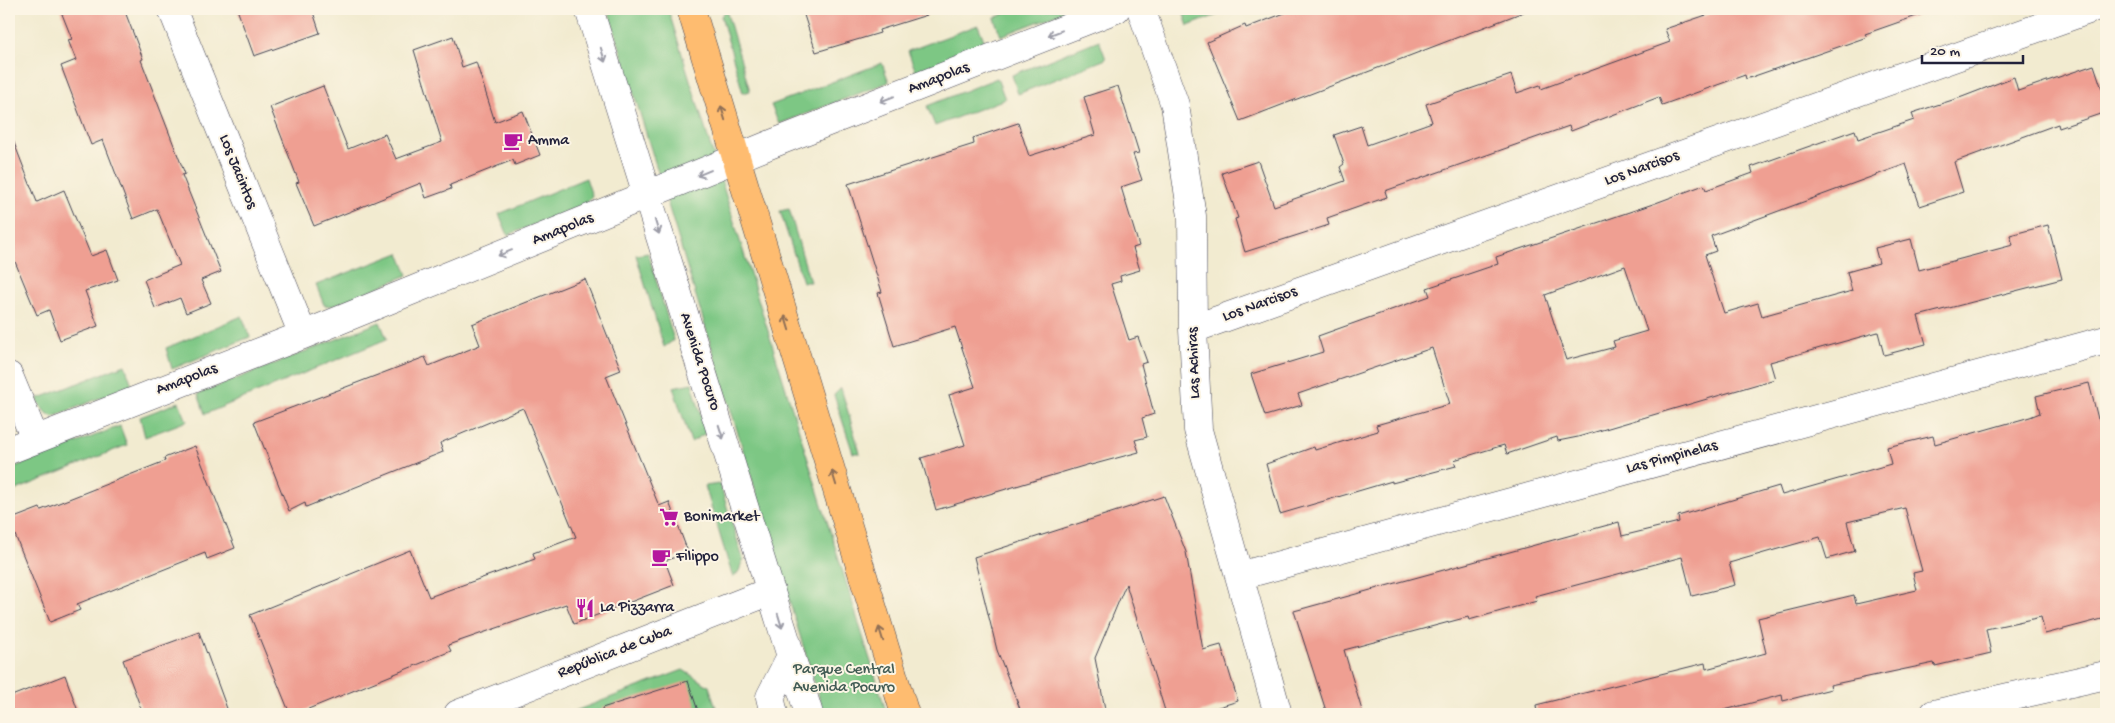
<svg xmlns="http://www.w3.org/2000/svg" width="2115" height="723" viewBox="0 0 2115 723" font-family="'Gochi Hand',sans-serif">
	<rect width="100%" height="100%" fill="#fcf5e5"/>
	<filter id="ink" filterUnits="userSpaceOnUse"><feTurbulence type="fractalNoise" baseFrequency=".02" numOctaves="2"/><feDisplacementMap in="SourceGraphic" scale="10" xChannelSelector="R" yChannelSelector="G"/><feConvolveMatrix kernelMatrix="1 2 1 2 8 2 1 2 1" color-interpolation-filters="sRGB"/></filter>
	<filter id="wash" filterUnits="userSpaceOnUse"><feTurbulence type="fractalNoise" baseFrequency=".0096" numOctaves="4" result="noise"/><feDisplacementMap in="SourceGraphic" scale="20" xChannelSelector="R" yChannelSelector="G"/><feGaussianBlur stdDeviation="1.12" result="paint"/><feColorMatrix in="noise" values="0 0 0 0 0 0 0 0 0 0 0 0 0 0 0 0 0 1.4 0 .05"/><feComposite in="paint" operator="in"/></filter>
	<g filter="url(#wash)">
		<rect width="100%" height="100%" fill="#f2ebd0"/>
		<path fill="#7dc784" stroke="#507460" d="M608 9H668L887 714H824Z
			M1016 9H1071L1001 36 994 18Z
			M1182 9H1233L1188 26Z
			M726 10 750 91 743 93 721 16Z
			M978 25 986 45 916 72 908 51Z
			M1099 40 1106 59 1018 94 1012 75Z
			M882 63 889 82 779 124 771 105Z
			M997 78 1005 99 935 126 927 106Z
			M586 178 592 196 586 204 508 235 499 214Z
			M789 209 810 282H803L780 211Z
			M399 253 408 275 332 306 324 305 316 285Z
			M648 253 674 340 664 347 636 255Z
			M242 316 250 337 172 369 166 348Z
			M380 322 387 339 205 414 198 394Z
			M125 365 132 385 53 417 44 411 37 399Z
			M692 383 706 433 691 442 673 387Z
			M841 388 860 453H853L834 395Z
			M179 402 187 421 145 437 140 417Z
			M120 426 127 445 9 493V469Z
			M720 484 743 559 739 571 733 578 705 486Z
			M683 670 709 686 718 714H567Z"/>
		<g id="blocks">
			<path fill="#ef9f92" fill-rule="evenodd" d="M60 9H124L143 59 141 60 185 174 182 175 221 272 201 280 211 303 186 313 180 298 155 308 144 280 180 265 157 209 133 219 103 140 91 145 61 66 76 60 68 40 72 39Z
				M237 9H312L320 33 254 56Z
				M802 9H926L927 15 879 30 880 33 816 52Z
				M1295 9H1525L1526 11 1240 121 1207 42 1245 25 1246 28Z
				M1724 9H1924L1925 13 1865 34 1867 37 1746 79 1745 75 1662 105 1659 97 1571 131 1569 126 1385 191 1387 197 1327 218 1329 225 1245 252 1235 219 1238 218 1222 173 1258 161 1274 206 1345 181 1340 167 1344 164 1334 135 1361 126 1367 145 1432 122 1426 104 1511 75 1517 93 1540 85 1541 89 1670 42 1665 29Z
				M453 36 462 67 476 62 495 122 523 111 540 155 515 165 513 160 450 185 451 189 426 198 421 183 314 226 296 183 299 182 270 107 323 86 348 149 385 134 396 159 442 142 414 50Z
				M2094 65 2106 101V112L2059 128 2058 124 1954 162 1963 192 1920 206 1906 164 1711 236 1716 251 1705 255 1724 313 1758 303 1762 316 1852 291 1847 272 1879 263 1875 248 1911 239 1919 270 2013 245 2010 235 2048 225 2062 279 1918 316 1926 344 1884 355 1878 332 1770 362 1775 379 1578 437 1558 441 1557 437 1507 454 1504 445 1454 460 1456 466 1392 483V481L1280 514 1266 464 1314 447 1315 450 1378 431 1376 425 1450 404 1432 348 1298 394 1302 405 1265 416 1251 374 1323 352 1318 336 1430 296 1427 288 1498 264 1496 257 1653 204 1704 185 1706 190 1753 173 1751 167 1855 130 1858 139 1914 120 1912 113 1962 97 2014 77 2018 91ZM1625 266 1647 331 1613 341 1615 347 1566 360 1545 295Z
				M1118 86 1139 153 1133 154 1142 180 1121 187 1139 246 1133 248 1140 270 1120 276 1121 281 1111 284 1129 340 1138 337 1147 362 1141 364 1154 414 1142 418 1147 437 1135 440 1139 452 1091 465 1090 464 936 510 921 458 965 445 949 395 975 387 955 327 894 346 878 293 882 292 848 184 974 144 973 138 1018 123 1029 156 1095 135 1084 97Z
				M11 135 37 202 64 190 91 256 107 250 118 280 85 291 98 326 60 340 49 310 37 315 9 247V136Z
				M585 279 621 370 606 376 659 506 669 502 688 552 665 561 674 585 574 624 566 604 448 645 451 651 296 714H290L250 615 410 550 429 597 535 559 533 553 576 537 523 408 440 443 443 452 306 507 305 503 289 511 254 422 425 357 429 366 480 345 472 324Z
				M2089 383 2098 419 2106 417V618L2045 634 2041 617 1986 629 1991 653 1935 666 1934 663 1830 685 1831 689 1783 701 1782 695 1709 714H1537L1536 705 1705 663 1706 669 1766 653 1758 618 1854 595 1856 604 1917 590 1913 573 1922 571 1905 508 1847 522 1855 551 1827 559 1820 537 1729 563 1735 585 1692 596 1682 557 1535 596 1537 601 1469 620 1468 617 1344 650 1363 714H1327L1294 611 1619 522 1622 536 1679 522 1678 516 1779 486 1782 495 1891 464 1887 447 1933 436 1935 444 2030 417 2040 413 2036 396Z
				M195 446 235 548 207 559 205 553 77 604 80 610 50 622 9 520 40 508 41 510 165 461 164 458Z
				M1164 496 1186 552 1203 650 1221 645 1238 701 1196 714H1166L1126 584 1095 658 1106 714H1022L997 650 974 557Z
				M199 632 229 714H143L123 660Z
				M65 675 79 714H9V697Z
				M688 681 699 714H603L602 708Z"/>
		</g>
	</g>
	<g filter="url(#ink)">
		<use href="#blocks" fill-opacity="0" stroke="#414051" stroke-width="1"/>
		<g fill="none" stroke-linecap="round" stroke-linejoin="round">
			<g stroke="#414051" stroke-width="29">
				<path id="minor" d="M172 9 303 335
					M589 9 809 714
					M1141 9 1175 105 1192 216 1193 329 1198 430 1278 714
					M1193 329 2091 9
					M9 376 35 439
					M9 450 303 335 774 143 1116 9
					M1239 576 2106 340
					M458 714 771 591
					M774 714 770 697 791 656
					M1934 714 2106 675"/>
			</g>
			<g stroke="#414051" stroke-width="29">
				<path id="major" d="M691 9 905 714"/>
			</g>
			<use href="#minor" stroke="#fff" stroke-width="28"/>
			<use href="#major" stroke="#febc70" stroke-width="28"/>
		</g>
		<defs><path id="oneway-shaft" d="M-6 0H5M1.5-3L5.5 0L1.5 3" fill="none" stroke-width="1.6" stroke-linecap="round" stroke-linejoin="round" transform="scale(1.25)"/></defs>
		<g stroke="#9c9ca7">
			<use href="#oneway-shaft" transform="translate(1055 33) rotate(159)"/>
			<use href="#oneway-shaft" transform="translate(603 55) rotate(73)"/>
			<use href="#oneway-shaft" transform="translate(887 99) rotate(159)"/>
			<use href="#oneway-shaft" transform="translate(704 173) rotate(157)"/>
			<use href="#oneway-shaft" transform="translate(657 227) rotate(73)"/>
			<use href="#oneway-shaft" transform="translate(505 253) rotate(158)"/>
			<use href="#oneway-shaft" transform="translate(721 432) rotate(72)"/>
			<use href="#oneway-shaft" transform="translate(780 621) rotate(73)"/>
		</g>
		<g stroke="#906f56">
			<use href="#oneway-shaft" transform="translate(723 113) rotate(-107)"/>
			<use href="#oneway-shaft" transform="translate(787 323) rotate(-107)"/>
			<use href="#oneway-shaft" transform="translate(834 478) rotate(-107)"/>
			<use href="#oneway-shaft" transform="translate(881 634) rotate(-107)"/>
		</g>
	</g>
	<defs>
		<g id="cafe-bare" transform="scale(1.5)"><path d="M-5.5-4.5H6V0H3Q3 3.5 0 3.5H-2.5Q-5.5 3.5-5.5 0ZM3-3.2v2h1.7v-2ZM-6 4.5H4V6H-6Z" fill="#b5179e" stroke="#fcf5e5" stroke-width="2.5" paint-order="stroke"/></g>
		<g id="supermarket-bare" transform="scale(1.5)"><path d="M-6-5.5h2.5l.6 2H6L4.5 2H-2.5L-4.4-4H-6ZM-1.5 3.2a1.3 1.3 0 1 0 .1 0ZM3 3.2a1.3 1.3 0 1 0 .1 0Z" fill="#b5179e" stroke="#fcf5e5" stroke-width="2.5" paint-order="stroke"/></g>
		<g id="restaurant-bare" transform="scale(1.5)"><path d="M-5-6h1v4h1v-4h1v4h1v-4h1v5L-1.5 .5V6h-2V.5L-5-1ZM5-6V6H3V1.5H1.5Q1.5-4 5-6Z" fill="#b5179e" stroke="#fcf5e5" stroke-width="2.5" paint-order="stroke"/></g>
	</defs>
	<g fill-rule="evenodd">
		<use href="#cafe-bare" x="513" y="141"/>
		<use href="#supermarket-bare" x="669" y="517"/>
		<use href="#cafe-bare" x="661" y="557"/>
		<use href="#restaurant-bare" x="585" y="608"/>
	</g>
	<g text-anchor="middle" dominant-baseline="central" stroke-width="4" stroke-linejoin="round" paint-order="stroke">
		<g font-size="16" fill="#22223b" stroke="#fcf5e5">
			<text transform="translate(939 79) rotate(-21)">Amapolas</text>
			<text transform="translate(1642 169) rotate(-20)">Los Narcisos</text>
			<text transform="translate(237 172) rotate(68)">Los Jacintos</text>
			<text transform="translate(563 230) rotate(-22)">Amapolas</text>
			<text transform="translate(1260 305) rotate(-20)">Los Narcisos</text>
			<text transform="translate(699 362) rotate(72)">Avenida Pocuro</text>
			<text transform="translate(1195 363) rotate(-92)">Las Achiras</text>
			<text transform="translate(187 380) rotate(-21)">Amapolas</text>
			<text transform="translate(1672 458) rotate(-15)">Las Pimpinelas</text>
			<text transform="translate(615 653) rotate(-21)">República de Cuba</text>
		</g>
		<g font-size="16" fill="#22223b" stroke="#fcf5e5" text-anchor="start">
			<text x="528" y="141">Amma</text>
			<text x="684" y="517">Bonimarket</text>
			<text x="676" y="557">Filippo</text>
			<text x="600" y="608">La Pizzarra</text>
		</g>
		<g font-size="16" fill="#425c55" stroke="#fcf5e5">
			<text x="844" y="670">Parque Central<tspan x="844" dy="18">Avenida Pocuro</tspan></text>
		</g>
	</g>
	<rect width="2115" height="723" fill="none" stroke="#fcf5e5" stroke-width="30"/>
	<path d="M1922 55v8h101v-8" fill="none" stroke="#22223b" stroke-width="2.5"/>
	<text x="1930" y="55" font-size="15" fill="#22223b" stroke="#fcf5e5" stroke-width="4" paint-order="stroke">20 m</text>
</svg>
